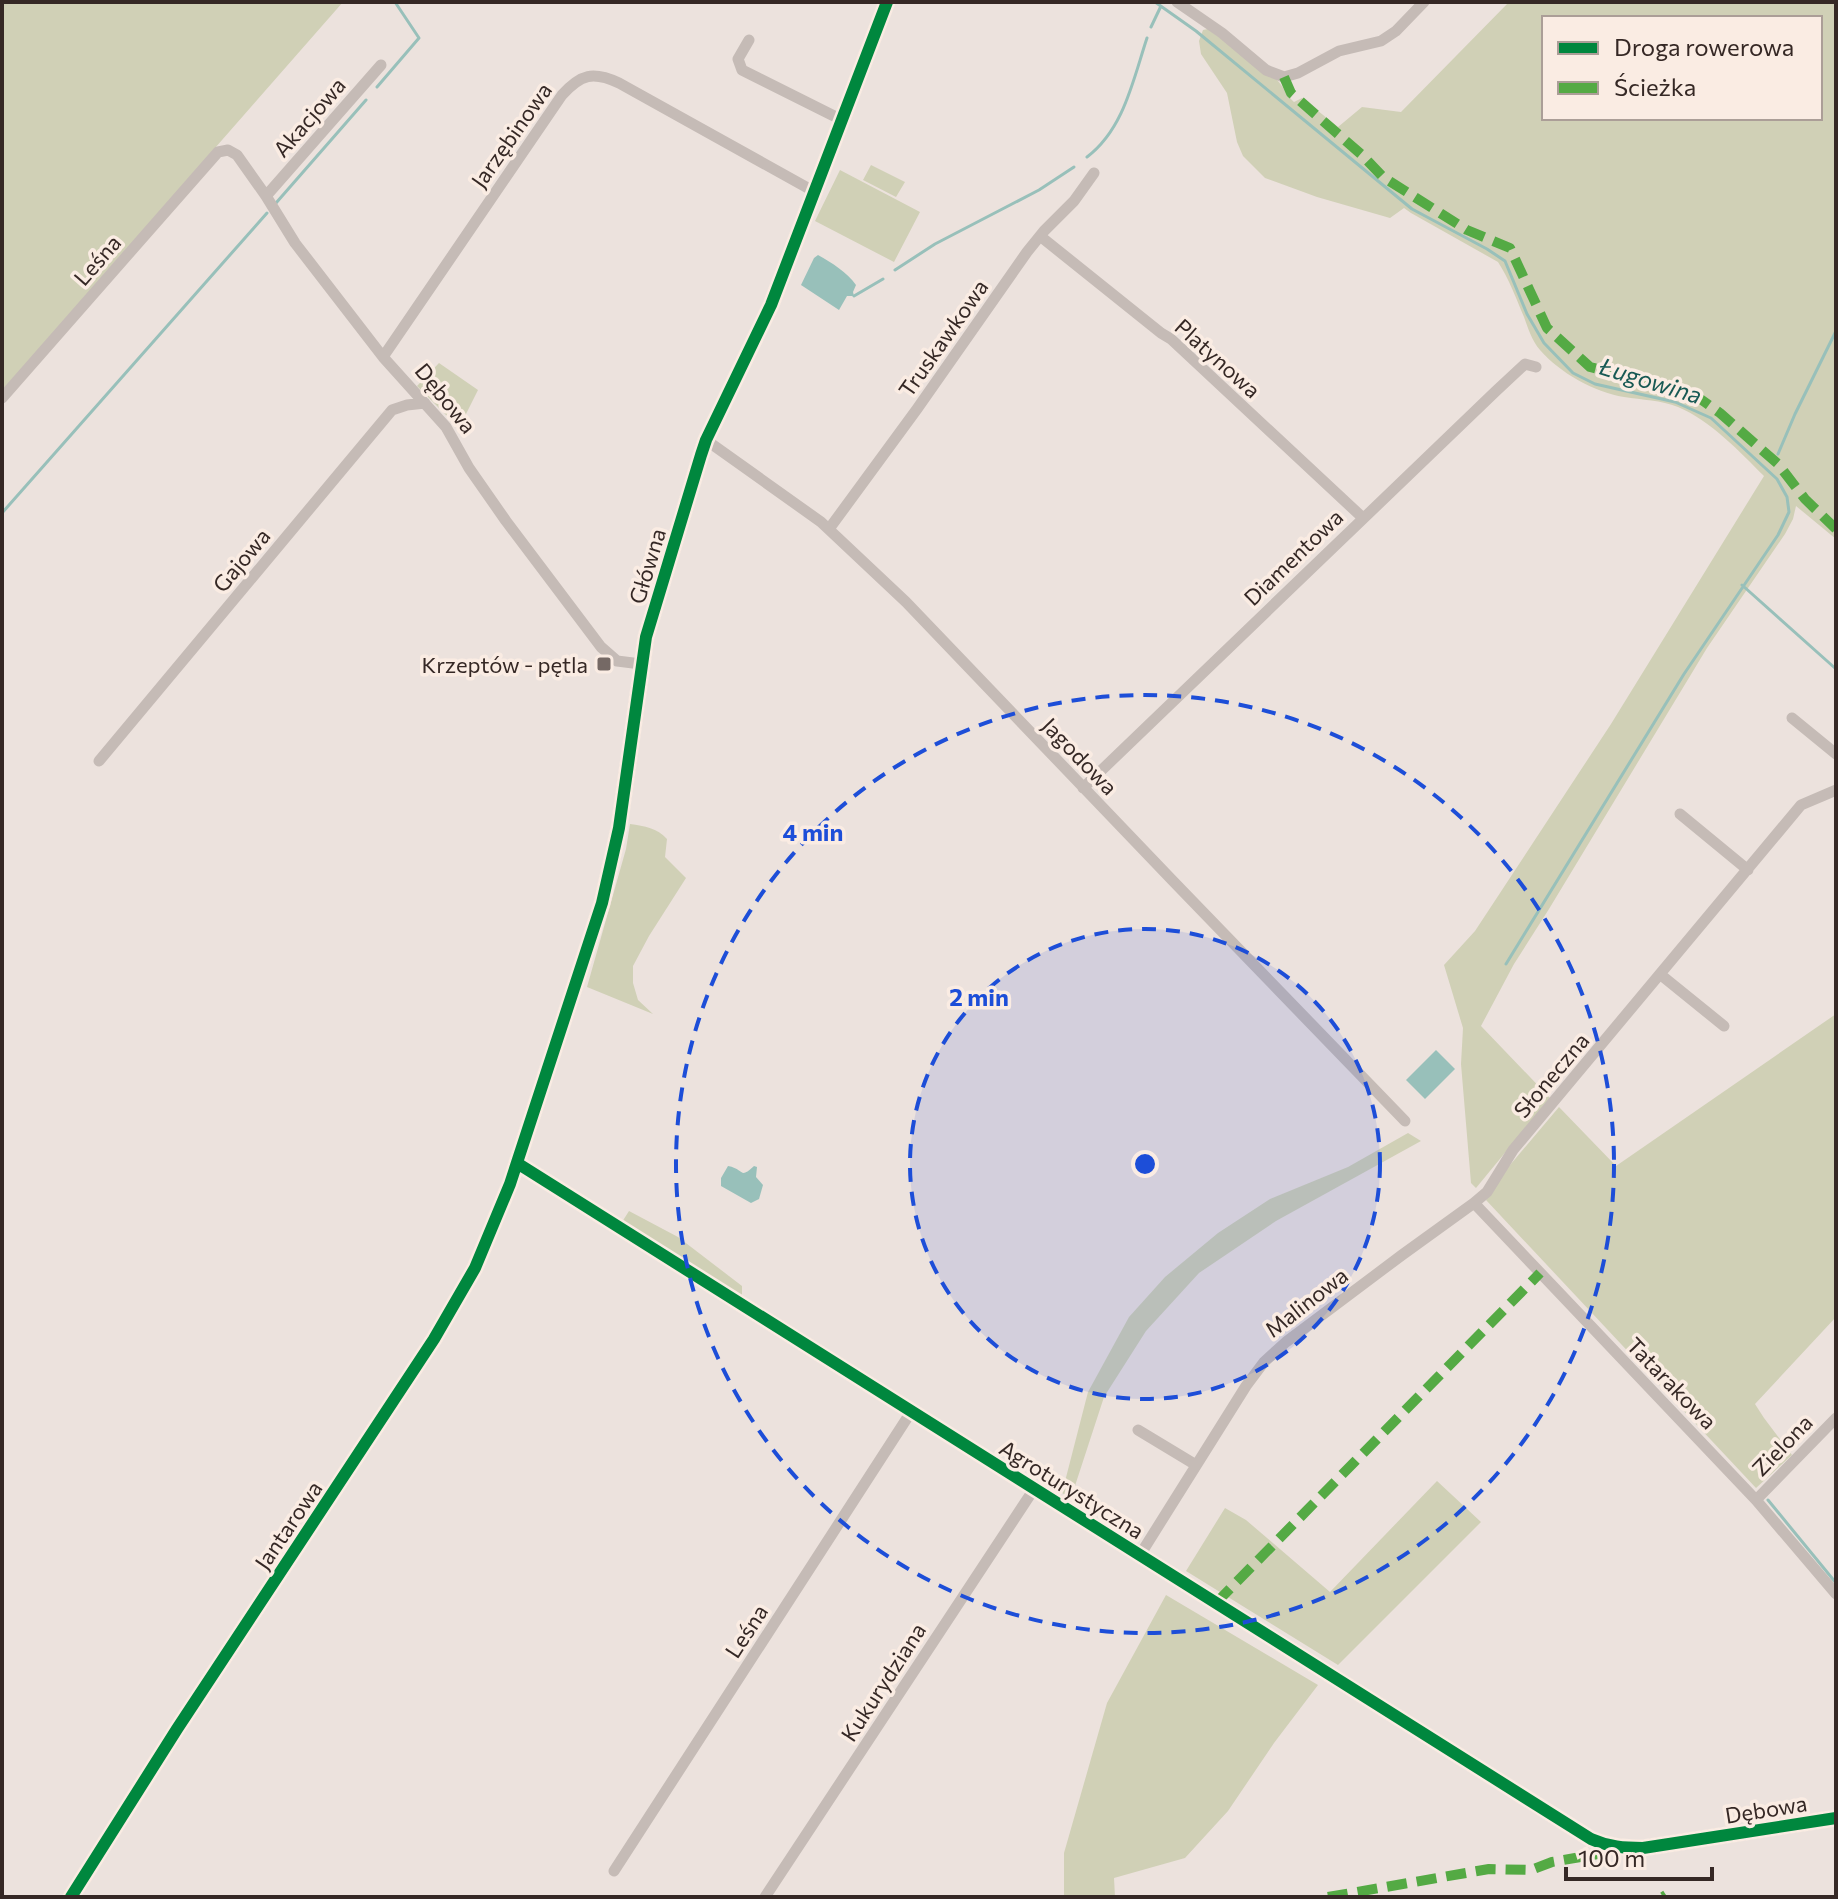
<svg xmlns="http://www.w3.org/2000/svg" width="1838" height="1899" viewBox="0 0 1838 1899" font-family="Commissioner,sans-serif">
	<rect width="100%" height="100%" fill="#ece2dd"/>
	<path fill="#d0d0b6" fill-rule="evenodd" d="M2 2H343L2 391Z
		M1509 2H1836V539L1796 506 1793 519 1785 534 1707 648 1549 909 1514 964 1481 1026 1550 1098 1476 1188 1471 1183 1461 1064 1463 1028 1444 965 1475 931 1611 724 1764 476C1740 452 1710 420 1678 407 1661 400 1642 400 1624 397 1594 392 1560 373 1540 350 1532 341 1528 328 1524 317 1516 298 1509 279 1498 262L1411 213 1404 208 1390 218 1317 197 1265 178 1243 156 1237 142 1227 93 1201 54 1199 41 1203 30 1208 29 1275 78C1283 85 1286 95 1294 102L1302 98 1338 127 1362 107 1401 112ZM1544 18H1820V118H1544Z
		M871 165 905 182 896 197 863 180Z
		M840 170 920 212 894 262 815 221Z
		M439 363 478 390 459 428 417 386Z
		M630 824C645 826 657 828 667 839L665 857 686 878 649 936 633 966V983L638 1000 653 1014 587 987 626 849Z
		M1836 1014V1317L1755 1404 1764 1418 1792 1455 1756 1488 1486 1200 1505 1171 1559 1107 1616 1166Z
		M1408 1133 1421 1141 1276 1221 1199 1273 1146 1331 1104 1397 1071 1498 1062 1493 1088 1392 1129 1317 1165 1277 1218 1233 1270 1199 1348 1167Z
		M629 1211 678 1237 742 1286V1295L622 1222Z
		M1437 1481 1481 1522 1338 1665 1186 1571 1225 1508 1246 1520 1330 1592Z
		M1166 1595 1318 1685 1274 1743 1228 1811 1185 1858 1114 1878 1115 1897H1064V1853L1107 1703Z"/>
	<path fill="#98c0ba" d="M818 255C832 263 847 272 856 285L853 292 854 296H847L839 310 801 285 814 258Z
		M1436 1050 1455 1069 1425 1099 1406 1080Z
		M728 1166C745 1169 739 1180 754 1166L757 1167 756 1177 763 1185 759 1199 751 1203 721 1186V1178Z"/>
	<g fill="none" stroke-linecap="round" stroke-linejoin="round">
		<path stroke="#98c0ba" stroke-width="3" d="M1155 2 1196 31 1412 209 1487 249 1505 261 1527 314 1544 343 1573 373 1595 384 1675 402 1711 418 1777 479 1787 497 1789 512 1778 535 1684 674 1506 964
			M1151 27 1161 6
			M377 87 419 38 395 2
			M1087 157C1124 129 1133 80 1147 38
			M276 203 366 100
			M895 270 935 244 1039 190 1074 167
			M854 296 883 279
			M1778 454 1795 414 1836 331
			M2 513 267 213
			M1742 585 1836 669
			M1768 1500 1836 1583"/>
		<path stroke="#c5bbb6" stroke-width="11" d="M1177 2 1222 33 1266 70 1284 77 1298 73 1339 51 1381 41 1396 31 1424 2
			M749 40 738 59 742 70 842 120
			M266 196 381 65
			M1040 236 1161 333 1171 339 1363 518
			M383 357 562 95C581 74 593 71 619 83L815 192
			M2 398 218 152 228 150 237 155 266 196 295 243 383 357 446 427 469 468 506 521 601 647 617 661 641 664
			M706 440 821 522 906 602 1173 881 1405 1121
			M829 529 917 409 1027 252 1044 231 1074 201 1094 173
			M1792 718 1836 754
			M99 761 392 410 407 405 425 403
			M1083 788 1496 391 1525 364 1536 367
			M1680 814 1748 870
			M1661 975 1724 1026
			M1474 1203 1756 1500 1836 1594
			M1138 1430 1196 1465
			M1756 1500 1836 1418
			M1140 1555 1246 1386 1264 1362 1286 1342 1402 1255 1474 1203 1487 1192 1513 1150 1801 805 1836 790
			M614 1871 911 1412
			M765 1897 1034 1489"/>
		<path stroke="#b6aba7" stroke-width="16" d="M517 1163 1591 1839C1609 1847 1624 1848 1643 1848L1836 1818
			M71 1897 177 1729 434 1339 475 1268 510 1184 602 903 619 828 646 637 701 455 706 440 771 305 887 2"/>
		<path stroke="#54aa44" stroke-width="10" stroke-dasharray="20 10" stroke-linecap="butt" d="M1284 77 1291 93 1362 155 1383 177 1467 230 1510 248 1547 328 1590 367 1677 388 1699 398 1720 413 1778 464 1805 499 1836 529
			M1216 1603 1540 1273
			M1328 1897 1489 1869 1531 1870 1552 1862 1598 1854 1607 1846
			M1663 1897 1666 1895"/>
		<g stroke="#faece3" stroke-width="17">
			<path id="cycleway" d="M517 1163 1591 1839C1609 1847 1624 1848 1643 1848L1836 1818
				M71 1897 177 1729 434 1339 475 1268 510 1184 602 903 619 828 646 637 701 455 706 440 771 305 887 2"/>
		</g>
		<use href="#cycleway" stroke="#00873e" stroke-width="12"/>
	</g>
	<circle cx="1145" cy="1164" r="235" fill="#1d4ed8" fill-opacity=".12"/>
	<g fill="none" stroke="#1d4ed8" stroke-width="4" stroke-dasharray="14 10">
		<circle cx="1145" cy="1164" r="235"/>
		<circle cx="1145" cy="1164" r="469"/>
	</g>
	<rect fill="#756965" stroke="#faece3" stroke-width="3" x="596" y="656" width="16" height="16" rx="4"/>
	<g text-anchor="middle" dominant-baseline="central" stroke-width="7" stroke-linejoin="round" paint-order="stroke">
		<g font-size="22" fill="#352825" stroke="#faece3">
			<text transform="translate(309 117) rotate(-49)">Akacjowa</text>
			<text transform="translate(511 135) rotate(-55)">Jarzębinowa</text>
			<text transform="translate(97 260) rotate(-49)">Leśna</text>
			<text transform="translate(943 338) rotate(-55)">Truskawkowa</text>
			<text transform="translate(1218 358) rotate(42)">Platynowa</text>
			<text transform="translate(446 398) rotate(51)">Dębowa</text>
			<text transform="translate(1293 557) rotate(-44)">Diamentowa</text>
			<text transform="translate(241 560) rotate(-50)">Gajowa</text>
			<text transform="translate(647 566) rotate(-73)">Główna</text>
			<text transform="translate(1080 756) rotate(46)">Jagodowa</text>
			<text transform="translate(1551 1075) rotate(-50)">Słoneczna</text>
			<text transform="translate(1306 1302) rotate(-38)">Malinowa</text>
			<text transform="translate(1672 1383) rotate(46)">Tatarakowa</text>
			<text transform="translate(1782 1445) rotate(-46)">Zielona</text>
			<text transform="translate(1072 1489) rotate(32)">Agroturystyczna</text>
			<text transform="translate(288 1525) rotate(-56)">Jantarowa</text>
			<text transform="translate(746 1631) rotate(-57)">Leśna</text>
			<text transform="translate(883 1682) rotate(-57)">Kukurydziana</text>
			<text transform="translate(1766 1809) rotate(-9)">Dębowa</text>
		</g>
		<g font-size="22" fill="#352825" stroke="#faece3" text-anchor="end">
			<text x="588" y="664">Krzeptów - pętla</text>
		</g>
		<g font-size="24" font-style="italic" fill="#185954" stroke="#faece3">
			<text transform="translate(1651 380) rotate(17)">Ługowina</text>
		</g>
	</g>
	<circle cx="1145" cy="1164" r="12" fill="#1d4ed8" stroke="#faece3" stroke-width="4"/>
	<g font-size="24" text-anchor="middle" font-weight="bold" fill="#1d4ed8" stroke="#faece3" stroke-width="7" stroke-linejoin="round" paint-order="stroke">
		<text x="813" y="841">4 min</text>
		<text x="979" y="1006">2 min</text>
	</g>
	<rect width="1838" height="1899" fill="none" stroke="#352825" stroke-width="8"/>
	<rect x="1542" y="16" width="280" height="104" fill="#faece3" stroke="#ab9e97" stroke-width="2"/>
	<rect x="1558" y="42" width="40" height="12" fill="#00873e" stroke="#ab9e97" stroke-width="2"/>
	<text x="1614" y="56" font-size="24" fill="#352825">Droga rowerowa</text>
	<rect x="1558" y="82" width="40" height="12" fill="#54aa44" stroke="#ab9e97" stroke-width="2"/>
	<text x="1614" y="96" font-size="24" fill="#352825">Ścieżka</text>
	<path d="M1566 1867v12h146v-12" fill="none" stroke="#352825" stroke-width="4"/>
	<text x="1578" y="1867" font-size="24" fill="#352825" stroke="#faece3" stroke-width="6" paint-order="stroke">100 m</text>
</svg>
